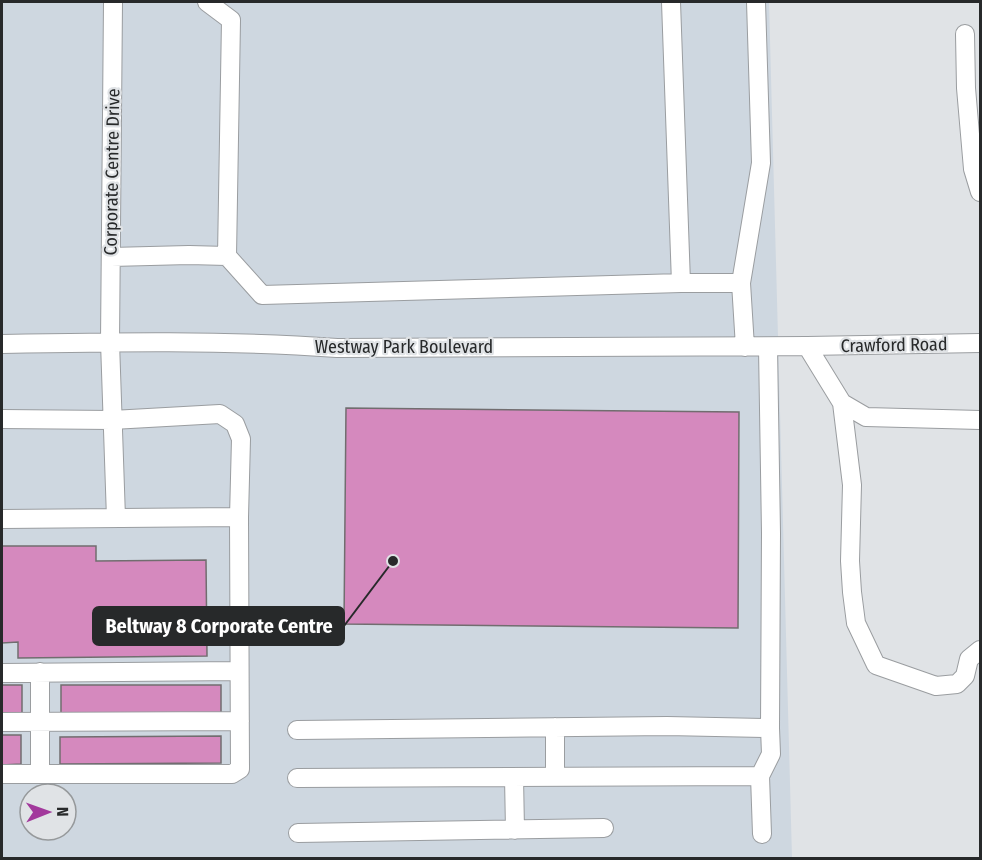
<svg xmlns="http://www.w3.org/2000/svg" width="982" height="860" viewBox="0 0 982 860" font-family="'Fira Sans Condensed',sans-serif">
	<rect width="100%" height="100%" fill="#e0e3e6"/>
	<path fill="#ced7e0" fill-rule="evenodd" d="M2 2H769L792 858H2ZM30 794H66V830H30Z"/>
	<path fill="#d589be" stroke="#716d6f" stroke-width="1.5" d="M346 408 739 412 738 628 344 624Z
		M2 546H96V561L206 560 207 656 18 658V642L2 643Z
		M2 685H22V713L2 714Z
		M61 685H221V714L61 715Z
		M2 735H21V764L2 765Z
		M221 736V763L60 764V737Z"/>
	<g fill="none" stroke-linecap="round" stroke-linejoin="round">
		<g stroke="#9a9da0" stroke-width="20">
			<path id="minor" d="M113 2 110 342 116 518
				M207 2 231 20 227 256 262 295 681 283H741
				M671 2 681 283
				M965 34 966 88 973 169 980 192
				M111 257 189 255 227 256
				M2 344C113 342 225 340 337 348L807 346 980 343
				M807 346 842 403 866 417 980 420
				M745 347 741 283 761 163 756 2
				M842 403 852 485 850 561 852 592 856 623 876 665 936 686 957 684 965 676 969 659 980 650
				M2 419 112 420 220 414 235 424 241 439 239 517 240 769 232 774H2
				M2 519 239 517
				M2 673 239 671
				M2 722 240 721
				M555 727V777
				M297 730 667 726 770 728 771 533 768 347
				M40 774V672
				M760 776 771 754 770 728
				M514 777 515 830
				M297 778 760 776 762 834
				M298 833 604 828"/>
		</g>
		<use href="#minor" stroke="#fff" stroke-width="18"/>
	</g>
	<g text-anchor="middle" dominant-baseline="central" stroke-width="4.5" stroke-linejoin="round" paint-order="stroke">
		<g font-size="18" fill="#27292a" stroke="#e0e3e6">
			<text transform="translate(112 172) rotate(-89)">Corporate Centre Drive</text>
			<text transform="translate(894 345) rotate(-1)">Crawford Road</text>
			<text x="404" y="347">Westway Park Boulevard</text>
		</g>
	</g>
	<path fill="none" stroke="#27292a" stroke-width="2" d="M393 561L344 626"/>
	<circle fill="#27292a" stroke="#e0e3e6" stroke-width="2" cx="393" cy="561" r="6"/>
	<rect fill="#27292a" stroke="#27292a" stroke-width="2" x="93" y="607" width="251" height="38" rx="6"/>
	<g font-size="20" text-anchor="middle" font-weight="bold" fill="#fff">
		<text x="219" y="633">Beltway 8 Corporate Centre</text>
	</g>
	<rect width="982" height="860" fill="none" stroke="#27292a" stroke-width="6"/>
	<g transform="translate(48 812) rotate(89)"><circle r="28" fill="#e0e3e6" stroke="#96999b" stroke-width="1.5"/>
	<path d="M0-4.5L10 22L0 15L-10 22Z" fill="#a2399c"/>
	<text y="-9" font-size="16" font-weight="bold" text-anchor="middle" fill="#27292a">N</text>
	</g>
</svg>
